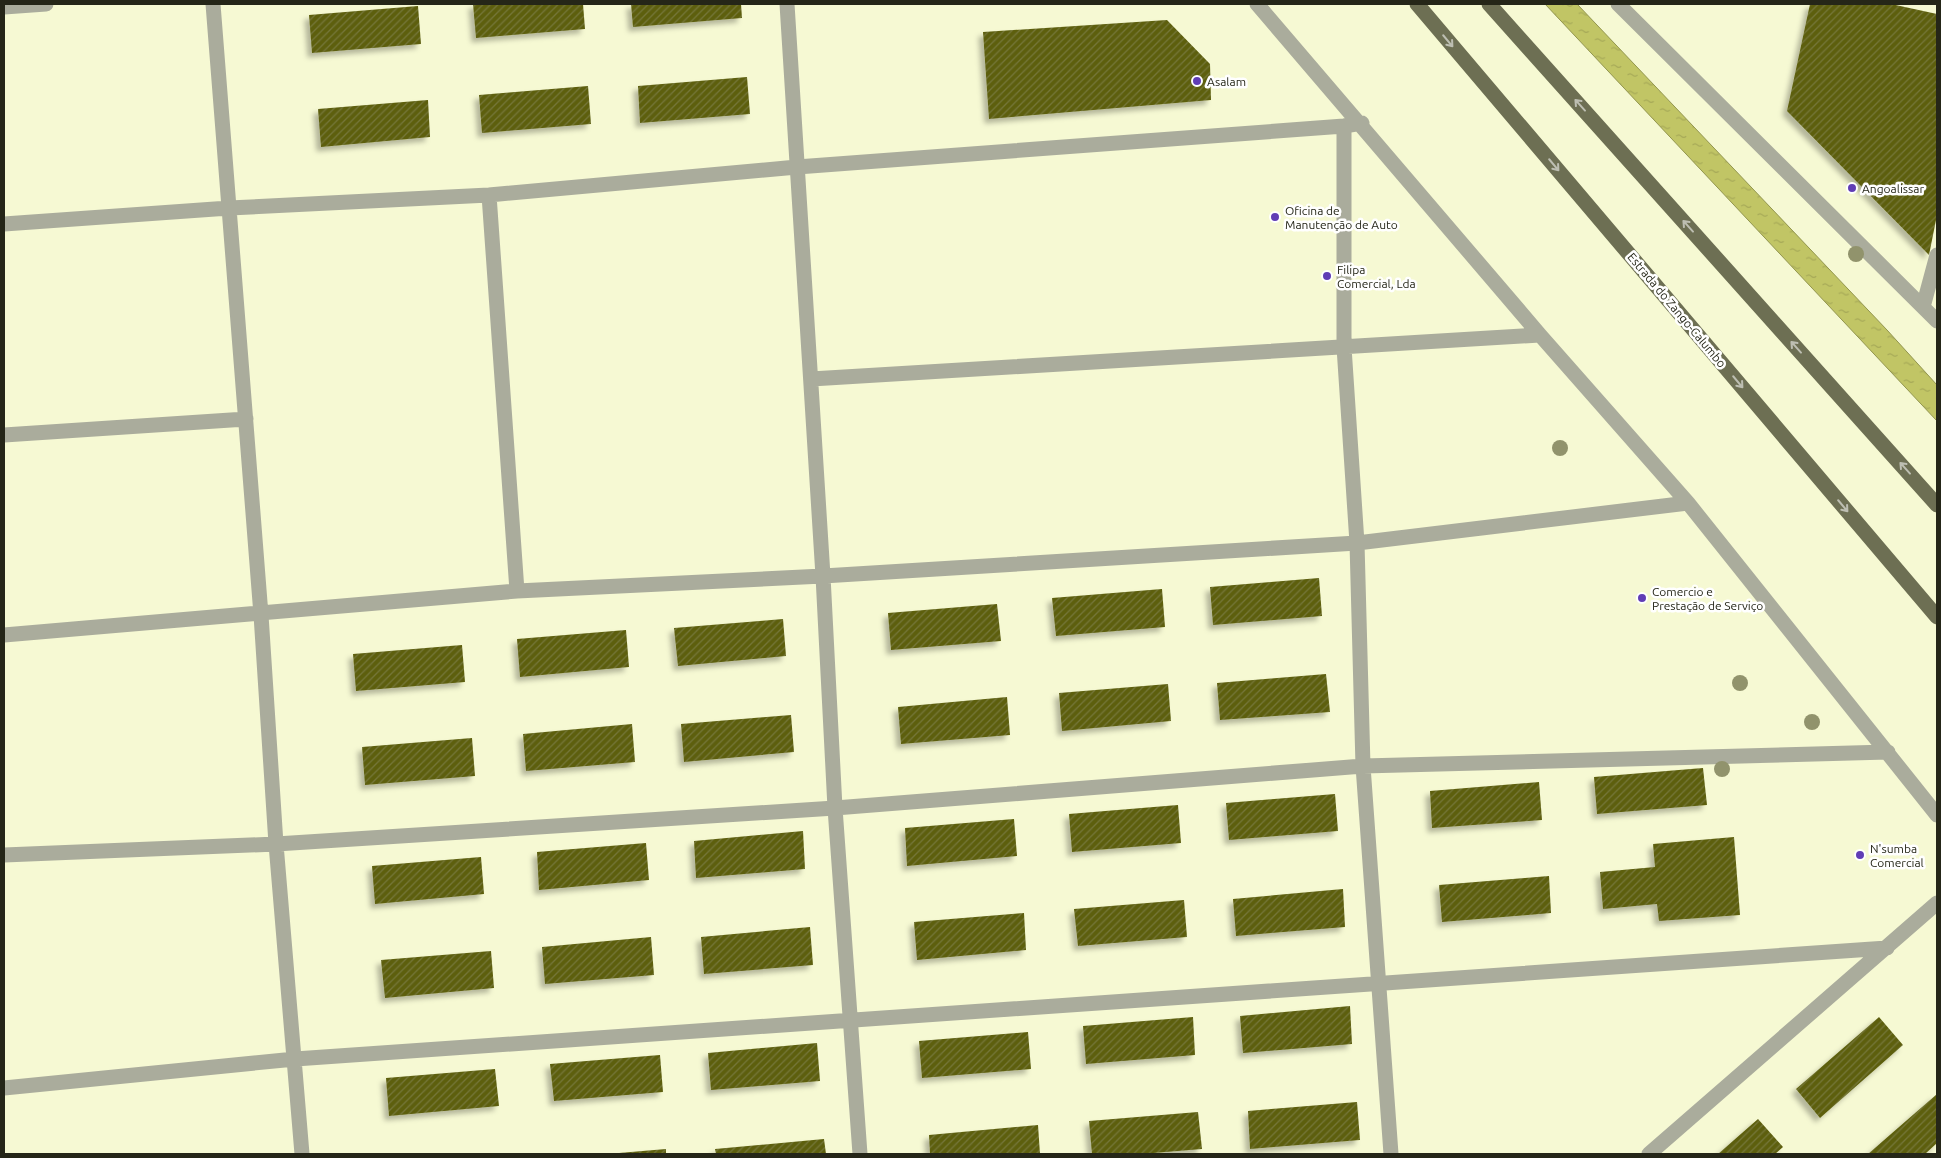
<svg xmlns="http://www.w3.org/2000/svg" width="1941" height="1158" viewBox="0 0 1941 1158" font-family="Ubuntu,sans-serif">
	<defs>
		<pattern id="water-ripples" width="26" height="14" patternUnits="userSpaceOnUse" patternTransform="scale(1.25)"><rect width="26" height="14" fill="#c1c565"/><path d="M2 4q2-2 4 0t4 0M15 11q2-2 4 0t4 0" fill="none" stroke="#a6a957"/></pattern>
		<pattern id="building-hatch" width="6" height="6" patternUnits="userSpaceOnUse" patternTransform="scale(1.25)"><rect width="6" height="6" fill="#5d5f10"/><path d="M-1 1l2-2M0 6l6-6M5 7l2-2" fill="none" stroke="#75773a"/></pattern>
		<filter id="shadow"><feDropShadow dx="-4.5" dy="4.5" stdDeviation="2.5" flood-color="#0004"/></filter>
	</defs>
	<rect width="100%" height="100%" fill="#f6f9d3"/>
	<path fill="url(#water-ripples)" stroke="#92954e" d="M1545 4H1577L1887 330 1937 385V421Z"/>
	<path fill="url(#building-hatch)" filter="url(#shadow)" d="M473 4H583L585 29 476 38Z
		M631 4H741L742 18 633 27Z
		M1810 4H1891L1937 14V215L1929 255 1787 111Z
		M418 6 421 44 312 53 309 15Z
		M1167 20 1210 64 1211 100 989 119 983 32Z
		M747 77 750 114 640 123 638 86Z
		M588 86 591 124 482 133 479 95Z
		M428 100 430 137 321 147 318 109Z
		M1319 578 1322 616 1213 625 1210 587Z
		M1162 589 1165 627 1056 636 1052 598Z
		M997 604 1001 641 891 650 888 613Z
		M783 619 786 656 678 666 674 628Z
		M626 630 629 667 520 677 517 639Z
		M462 645 465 682 356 691 353 654Z
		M1326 674 1330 712 1220 720 1217 683Z
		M1168 684 1171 721 1062 731 1059 693Z
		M1007 697 1010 735 901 744 898 707Z
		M791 715 794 752 684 762 681 724Z
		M632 724 635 762 526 771 523 734Z
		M472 738 475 776 365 785 362 747Z
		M1703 768 1707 805 1597 814 1594 777Z
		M1539 782 1542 820 1432 828 1430 791Z
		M1335 794 1338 831 1229 840 1226 803Z
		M1178 805 1181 843 1072 852 1069 814Z
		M1014 819 1017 856 907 866 905 828Z
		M803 831 805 869 696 878 694 841Z
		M1734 837 1740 915 1659 921 1657 904 1603 909 1600 872 1655 867 1653 844Z
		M646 843 649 880 539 890 537 852Z
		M481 857 484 894 375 904 372 866Z
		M1549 876 1551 913 1442 922 1439 885Z
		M1343 889 1345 927 1236 936 1233 899Z
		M1184 900 1187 937 1078 946 1074 909Z
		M1024 913 1026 950 917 960 914 922Z
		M810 927 813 965 704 974 701 937Z
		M651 937 654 975 545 984 542 947Z
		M491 951 494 988 385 998 381 960Z
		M1350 1006 1352 1044 1243 1053 1240 1016Z
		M1193 1017 1195 1055 1086 1064 1083 1026Z
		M1879 1017 1903 1045 1820 1118 1796 1089Z
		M1028 1032 1031 1069 922 1078 919 1041Z
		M817 1043 820 1081 711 1090 708 1053Z
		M660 1055 663 1092 554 1101 550 1064Z
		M495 1069 499 1106 389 1116 386 1078Z
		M1937 1094V1143L1925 1154H1868Z
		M1357 1102 1360 1140 1250 1149 1248 1111Z
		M1198 1112 1202 1149 1141 1154H1092L1089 1121Z
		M1758 1119 1783 1147 1775 1154H1718Z
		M1038 1125 1040 1154H930L929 1135Z
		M824 1139 826 1154H716L715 1149Z
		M666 1149V1154H619V1153Z"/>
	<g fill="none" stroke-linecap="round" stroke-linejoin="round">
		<path stroke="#aaac9c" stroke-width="15" d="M213 4 261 615 276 844 302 1154
			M787 4 823 576 835 808 860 1154
			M1257 4 1540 335 1688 503 1937 815
			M1618 4 1937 321
			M4 7 46 4
			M1344 126V347L1357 543 1363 766 1391 1154
			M489 195 517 591
			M4 224 229 208 489 195 797 167 1344 126 1362 123
			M1923 307 1937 255
			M811 379 1540 335
			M4 435 246 419
			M4 635 517 591 823 576 1357 543 1688 503
			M4 855 276 844 835 808 1363 766 1888 752
			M4 1088 295 1059 1887 948
			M1649 1154 1937 903"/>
		<path stroke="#6d6f53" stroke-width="15" d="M1417 4 1937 617
			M1489 4 1937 505"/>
	</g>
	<g fill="#91936c">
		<circle cx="1856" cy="254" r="8"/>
		<circle cx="1560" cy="448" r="8"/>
		<circle cx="1740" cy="683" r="8"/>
		<circle cx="1812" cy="722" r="8"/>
		<circle cx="1722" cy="769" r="8"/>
	</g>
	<defs><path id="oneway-shaft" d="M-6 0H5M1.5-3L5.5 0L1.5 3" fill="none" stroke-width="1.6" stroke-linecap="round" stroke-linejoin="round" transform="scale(1.25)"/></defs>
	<g stroke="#bdbeb2">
		<use href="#oneway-shaft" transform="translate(1448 41) rotate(50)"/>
		<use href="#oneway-shaft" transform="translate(1580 105) rotate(-132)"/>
		<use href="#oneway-shaft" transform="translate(1554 165) rotate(50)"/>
		<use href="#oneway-shaft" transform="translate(1688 226) rotate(-132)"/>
		<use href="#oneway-shaft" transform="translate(1796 347) rotate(-132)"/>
		<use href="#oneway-shaft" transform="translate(1738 382) rotate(50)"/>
		<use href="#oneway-shaft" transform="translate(1905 468) rotate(-132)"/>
		<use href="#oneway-shaft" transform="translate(1843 506) rotate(50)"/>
	</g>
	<g fill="#603db5" stroke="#fff" stroke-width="2">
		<circle cx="1197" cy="81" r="5"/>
		<circle cx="1852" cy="188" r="5"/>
		<circle cx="1275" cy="217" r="5"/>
		<circle cx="1327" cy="276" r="5"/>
		<circle cx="1642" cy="598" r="5"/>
		<circle cx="1860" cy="855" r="5"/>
	</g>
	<g text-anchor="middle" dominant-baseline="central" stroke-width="5" stroke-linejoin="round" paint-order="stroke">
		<g font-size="12" fill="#252618" stroke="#fff" text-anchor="start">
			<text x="1207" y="81">Asalam</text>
			<text x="1862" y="188">Angoalissar</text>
			<text x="1285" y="210">Oficina de<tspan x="1285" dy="14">Manutenção de Auto</tspan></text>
			<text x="1337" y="269">Filipa<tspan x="1337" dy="14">Comercial, Lda</tspan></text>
			<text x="1652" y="591">Comercio e<tspan x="1652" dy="14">Prestação de Serviço</tspan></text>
			<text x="1870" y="848">N'sumba<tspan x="1870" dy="14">Comercial</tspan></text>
		</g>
		<g font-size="12" fill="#252618" stroke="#fff">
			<text transform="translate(1677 310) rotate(50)">Estrada do Zango-Calumbo</text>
		</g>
	</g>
	<rect width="1941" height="1158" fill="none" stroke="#252618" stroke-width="10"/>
</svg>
